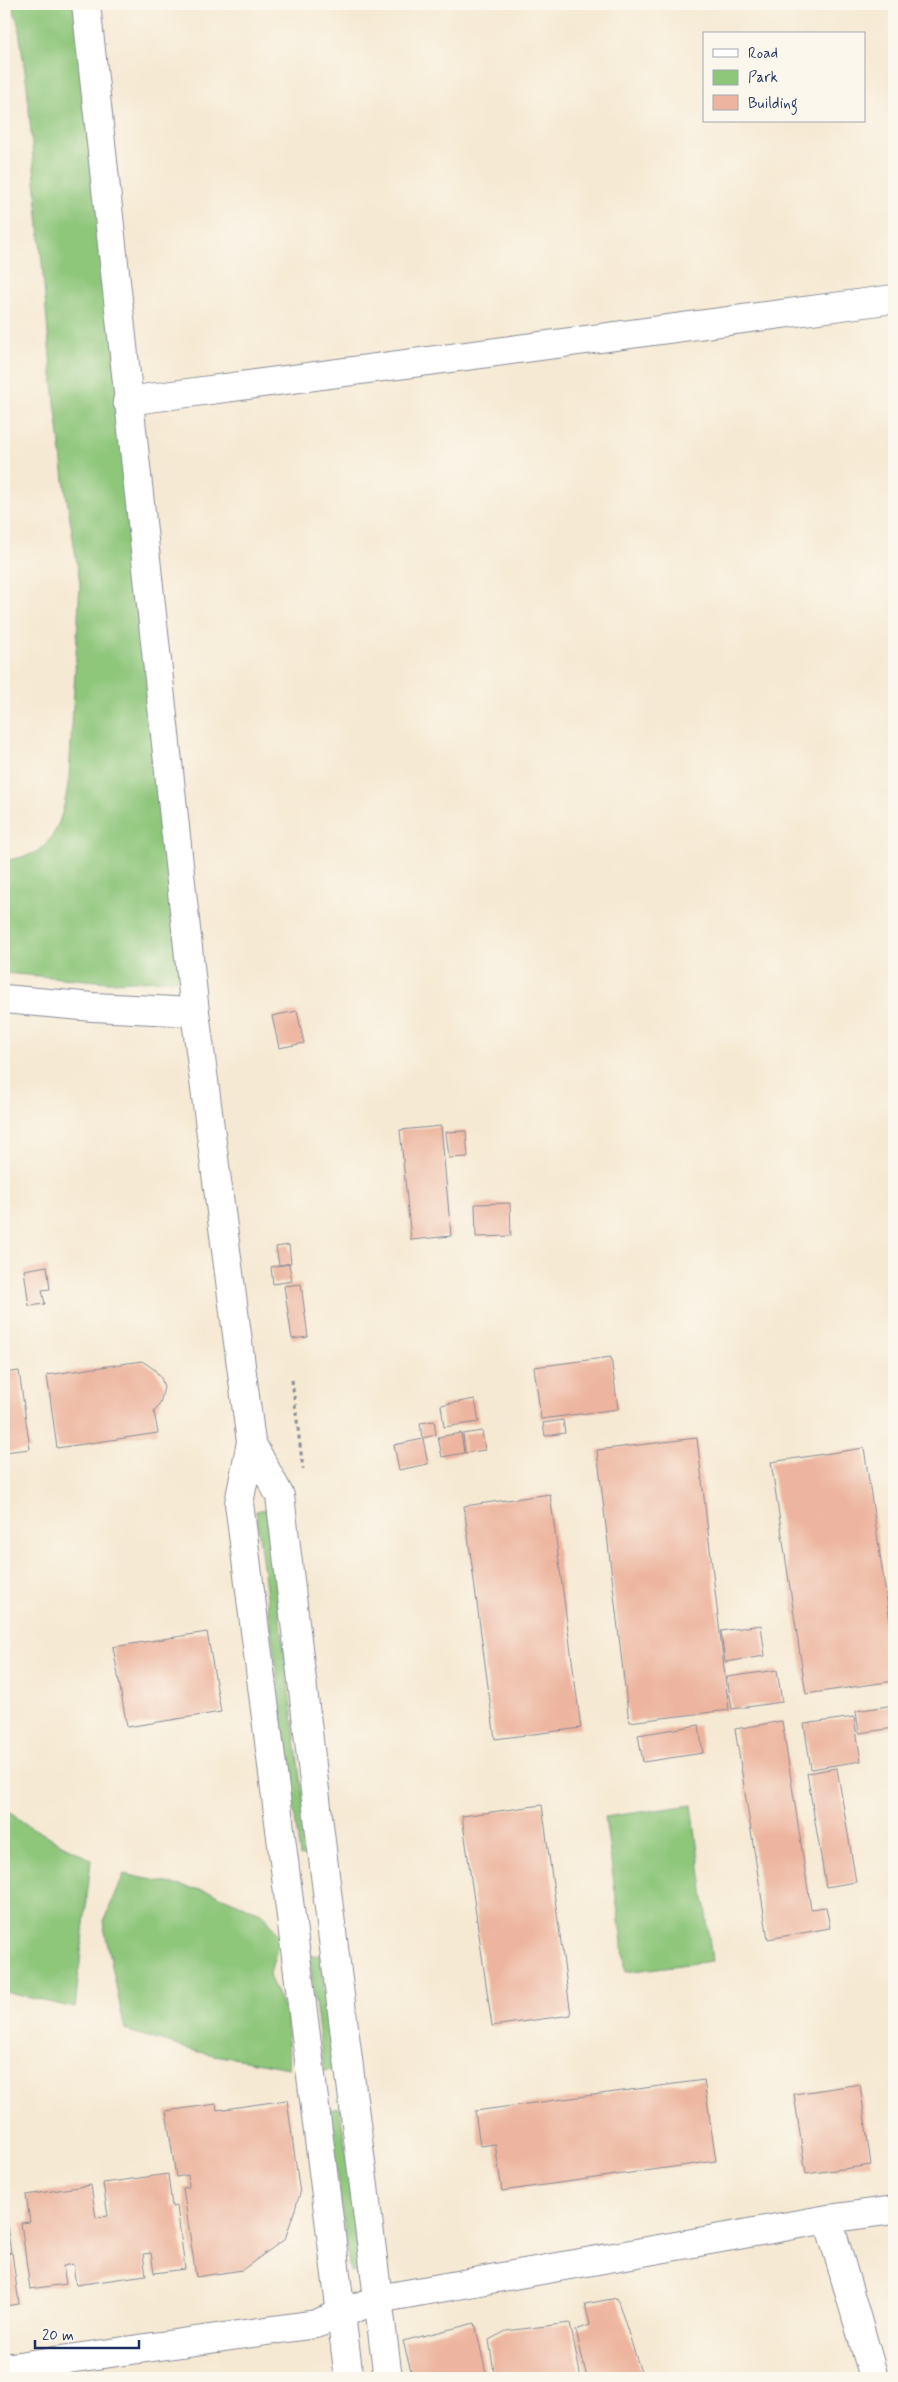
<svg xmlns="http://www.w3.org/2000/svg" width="898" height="2382" viewBox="0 0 898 2382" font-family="Mynerve,sans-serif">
	<rect width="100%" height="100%" fill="#fbf7ec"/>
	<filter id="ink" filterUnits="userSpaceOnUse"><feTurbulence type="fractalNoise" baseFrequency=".02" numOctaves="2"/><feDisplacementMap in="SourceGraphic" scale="10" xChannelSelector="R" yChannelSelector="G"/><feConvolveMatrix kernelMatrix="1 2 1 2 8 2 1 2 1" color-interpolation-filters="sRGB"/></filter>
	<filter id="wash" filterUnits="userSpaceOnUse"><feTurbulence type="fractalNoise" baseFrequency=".0096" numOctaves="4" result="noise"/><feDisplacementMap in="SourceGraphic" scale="20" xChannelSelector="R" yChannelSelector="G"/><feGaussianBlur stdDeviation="1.12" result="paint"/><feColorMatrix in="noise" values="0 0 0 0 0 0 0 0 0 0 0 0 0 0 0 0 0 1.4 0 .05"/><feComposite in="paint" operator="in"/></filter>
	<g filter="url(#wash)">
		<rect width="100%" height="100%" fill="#f6e9d3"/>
		<path fill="#8ec67a" stroke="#547a6c" d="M12 4H86L191 979 109 982 4 973V861C13 859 25 857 34 853 60 840 65 803 69 778L80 583 64 480 50 357 27 86 18 23Z
			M266 1509 310 1855 300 1857 256 1511Z
			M692 1805 712 1961 626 1972 605 1817Z
			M4 1809 29 1826 91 1860 75 2008 4 1992Z
			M124 1874 211 1892 263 1914 280 1937 269 1976 287 2016 289 2068 198 2052 125 2030 103 1922Z
			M320 1955 335 2069 324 2071 309 1956Z
			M340 2108 362 2270 350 2272 328 2110Z"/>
		<g id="blocks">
			<path fill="#edb59f" d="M297 1011 304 1043 279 1048 272 1016Z
				M441 1126 451 1236 411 1240 400 1130Z
				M466 1131 468 1157 449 1158 446 1132Z
				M510 1203 511 1236 476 1237 475 1204Z
				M289 1245 291 1263 279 1265 276 1247Z
				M289 1264 292 1281 273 1284 271 1267Z
				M47 1266 50 1289 42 1290 45 1304 29 1306 24 1270Z
				M301 1284 308 1337 292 1339 284 1286Z
				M611 1357 618 1409 541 1419 534 1367Z
				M142 1361 154 1369 161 1378 164 1387 160 1404 154 1412 158 1433 57 1448 47 1375Z
				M19 1371 30 1449 4 1452V1373Z
				M475 1399 479 1422 444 1427 441 1405Z
				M563 1420 565 1433 545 1436 543 1423Z
				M434 1421 436 1435 422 1438 420 1423Z
				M482 1431 485 1450 465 1453 463 1434Z
				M461 1433 464 1453 442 1457 438 1437Z
				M697 1438 729 1710 629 1722 597 1450Z
				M423 1439 428 1464 399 1470 394 1445Z
				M864 1448 894 1648V1681L806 1694 771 1462Z
				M550 1494 581 1728 495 1739 464 1506Z
				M761 1625 765 1656 725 1662 721 1631Z
				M207 1632 221 1712 127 1727 113 1647Z
				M777 1670 782 1702 732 1709 727 1677Z
				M894 1705V1728L859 1733 856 1711Z
				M854 1717 861 1761 811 1769 804 1724Z
				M782 1721 811 1909 826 1907 830 1928 768 1939 735 1729Z
				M699 1725 703 1753 643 1762 638 1735Z
				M837 1768 856 1882 826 1887 807 1773Z
				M542 1805 571 2015 492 2026 462 1816Z
				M704 2080 716 2161 502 2191 495 2144 480 2146 475 2111Z
				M860 2084 871 2165 806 2174 794 2094Z
				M287 2100 300 2194 285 2239 242 2270 196 2277 183 2188 189 2187 188 2175 176 2177 166 2111 216 2104 217 2110Z
				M168 2174 172 2207 177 2206 185 2269 154 2273 151 2253 143 2254 146 2275 76 2285 73 2264 63 2266 66 2284 30 2289 21 2223 30 2222 26 2195 91 2185 96 2218 108 2216 103 2183Z
				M4 2208 11 2252 4 2253Z
				M12 2253 19 2304 4 2306V2254Z
				M617 2298 641 2372 620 2378H587L576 2330 590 2325 585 2304Z
				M475 2323 487 2378H413L403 2341Z
				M570 2323 581 2378H495L489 2340 506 2331Z"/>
		</g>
	</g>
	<g filter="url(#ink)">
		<use href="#blocks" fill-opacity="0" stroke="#888c98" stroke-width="1"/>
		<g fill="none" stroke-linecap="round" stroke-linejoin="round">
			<g stroke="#888c98" stroke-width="30">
				<path id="street" d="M4 999 93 1007 195 1012
					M828 2219 874 2378
					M4 2368 316 2324 378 2299 828 2219 894 2210"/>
			</g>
			<g stroke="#888c98" stroke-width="30">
				<path id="secondary" d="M86 4 195 1012 251 1442 239 1503 349 2378
					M127 401 894 299
					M251 1442 280 1496 328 1900 388 2378"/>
			</g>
			<path stroke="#888c98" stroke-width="3" stroke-dasharray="4 4" stroke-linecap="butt" d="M292 1380 303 1469"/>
			<use href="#street" stroke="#fff" stroke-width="28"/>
			<use href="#secondary" stroke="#fff" stroke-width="28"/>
		</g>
	</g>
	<rect width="898" height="2382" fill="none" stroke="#fbf7ec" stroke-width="20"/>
	<rect x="703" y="32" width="162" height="90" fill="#fbf7ec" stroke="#a1a7b3"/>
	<rect x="713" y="49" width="25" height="8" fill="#ffffff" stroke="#a1a7b3"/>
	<text x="748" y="58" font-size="15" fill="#1b2f5e">Road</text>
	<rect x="713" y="70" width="25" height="15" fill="#8ec67a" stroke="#a1a7b3"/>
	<text x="748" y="82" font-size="15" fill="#1b2f5e">Park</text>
	<rect x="713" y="95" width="25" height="15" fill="#edb59f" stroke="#a1a7b3"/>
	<text x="748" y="108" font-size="15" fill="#1b2f5e">Building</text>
	<path d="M35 2340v8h104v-8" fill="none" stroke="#1b2f5e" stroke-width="2.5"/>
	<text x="42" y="2340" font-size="15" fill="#1b2f5e" stroke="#fbf7ec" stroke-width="4" paint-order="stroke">20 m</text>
</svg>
